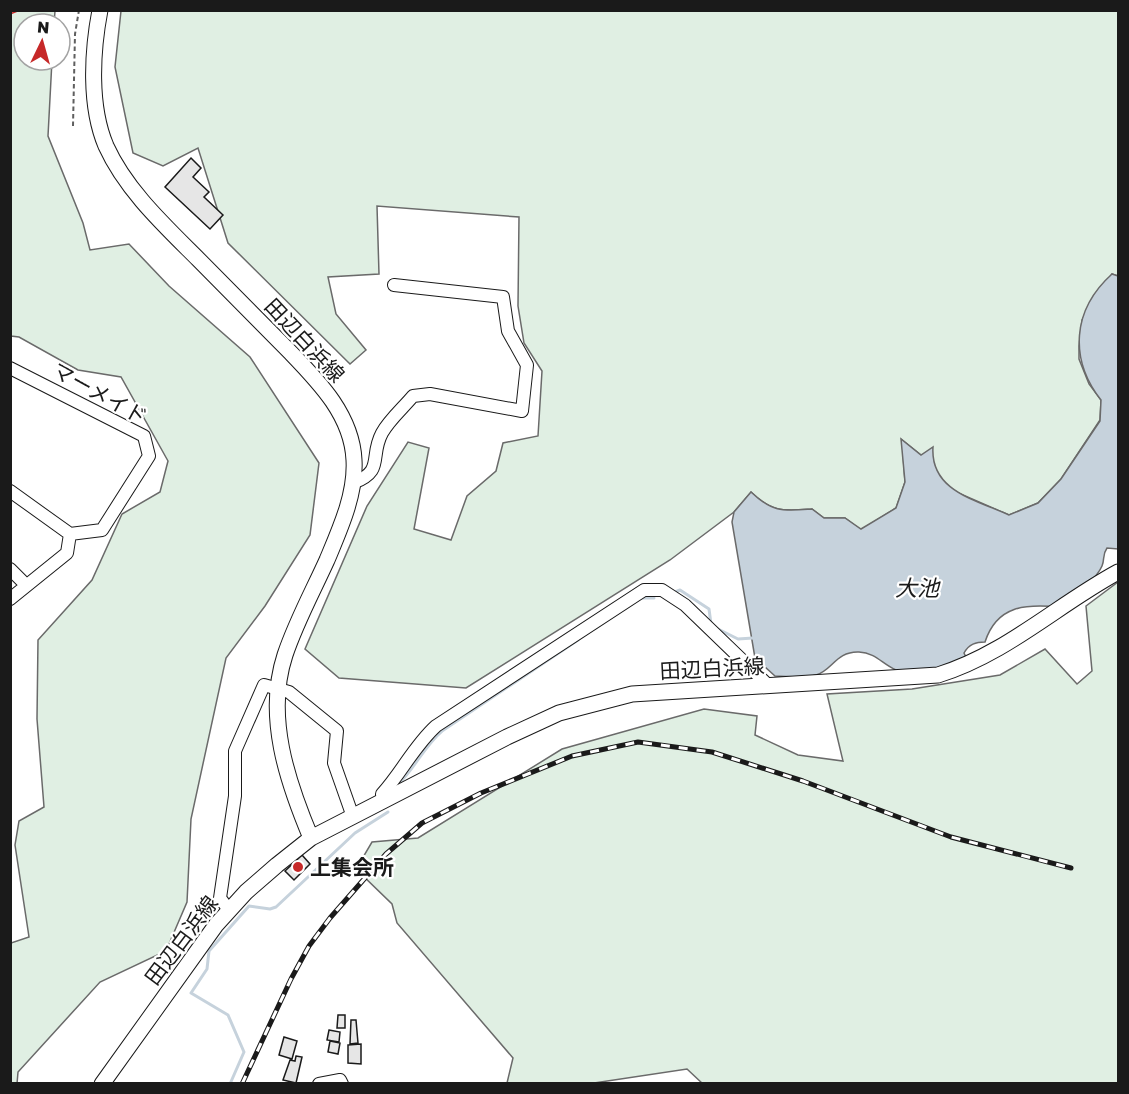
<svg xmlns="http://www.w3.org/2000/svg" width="1129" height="1094" viewBox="0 0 1129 1094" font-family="'Golos Text','Noto Sans JP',sans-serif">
	<rect width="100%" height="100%" fill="#fff"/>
	<path fill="#e0efe3" stroke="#6a6a6a" stroke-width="1.5" d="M11 10 55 11 54 24H24V60H52L48 136 83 223 90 250 129 244 169 286 250 357 319 463 310 535 265 606 226 658 191 819 187 902 166 951 100 982 18 1072 17 1084 10 1083 11 943 29 937 15 845 19 821 44 807 37 719 38 640 92 580 122 514 160 492 168 461 121 377 78 370 19 337 11 336Z
		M121 11H1118V276L1112 274 1082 320 1079 346V359L1089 384 1101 400 1100 420 1061 479 1038 503 1009 515 956 492 940 480 932 459 921 455 902 440 905 482 896 508 861 530 845 518H824L812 509C783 511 773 513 751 492L734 512 670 560 466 688 339 678 305 649 367 506 408 442 429 448 414 529 451 540 467 496 496 471 503 443 538 436 542 371 524 343 518 306 519 217 377 206 379 274 328 277 336 314 366 350 350 364 228 243 198 148 163 166 133 153 115 67Z
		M1118 582V1083L703 1084 687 1069 594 1083H507L513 1058 397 923 392 904 356 869 372 842 418 838 562 749 704 709 757 716 755 735 798 755 843 761 827 694 912 689 1000 675 1045 649 1077 684 1092 671 1086 606Z"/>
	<path fill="#c6d2dc" stroke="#6a6a6a" stroke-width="1.5" d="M1112 274 1118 276V549L1107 548C1102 555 1105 559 1102 566 1095 582 1072 596 1059 607 1026 604 997 605 985 642 976 642 969 644 964 653L968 661C947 667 916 678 896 670 882 664 876 653 859 652 836 651 832 671 816 675 804 679 787 676 775 676L755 658 732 522 734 512 751 492C773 513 783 511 812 509L824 518H845L861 529 896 508 905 482 901 439 921 455 933 447C930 491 976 500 1009 515L1038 503 1061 479 1100 421 1101 400C1069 359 1072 310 1112 274Z"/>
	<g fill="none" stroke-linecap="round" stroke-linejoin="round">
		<path stroke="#c6d2dc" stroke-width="3" d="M675 592 680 590 709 609 711 624
			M641 598H654
			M716 628 738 639 753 638
			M395 787C414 771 423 747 442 731L578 640
			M230 1084 244 1052 228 1015 191 993 207 969 209 951 249 906 270 909 276 907 355 833 388 812"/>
	</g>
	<path fill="#e6e6e6" stroke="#1a1a1a" stroke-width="1.5" d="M191 158 201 168 193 177 209 192 204 197 223 215 210 229 165 187Z
		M302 855 310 864 294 880 285 871Z
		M338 1015H345V1028H337Z
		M351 1020H356L358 1043 350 1044Z
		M329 1030 340 1032 339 1042 327 1040Z
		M284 1037 297 1041 292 1059 279 1055Z
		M330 1041 340 1043 338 1054 328 1052Z
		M361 1044V1064L348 1063V1045Z
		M296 1056 302 1057 296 1083 283 1080 290 1060 295 1061Z"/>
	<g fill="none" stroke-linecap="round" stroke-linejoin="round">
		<g stroke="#1a1a1a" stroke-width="14">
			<path id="minor" d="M10 368 144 436 149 456 102 530 70 534 10 491
				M353 483C385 471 369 457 382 433 389 420 403 408 413 396L430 394 522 411 527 365 508 331 503 297 394 285
				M10 569 26 585
				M10 599 67 553 70 534
				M383 802 382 794C402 772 414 746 436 726L644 590H662L685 605 769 686
				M229 910 220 898 235 796V751L264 685 289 692 337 731 334 763 353 817
				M319 1084 340 1080 342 1084"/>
		</g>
		<g stroke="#1a1a1a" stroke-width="17">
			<path id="major" d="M100 10C92 52 89 106 106 146 126 190 164 225 198 259 229 290 260 322 291 353 320 383 352 416 354 460 356 494 340 529 327 560 313 591 296 622 285 655 265 716 287 781 311 838
				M102 1084 216 925 246 892 277 865 311 838 507 737 559 713 632 694 938 675C1006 654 1057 605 1118 572"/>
		</g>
		<path stroke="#5f5f5f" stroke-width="2" stroke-dasharray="4.5 3" stroke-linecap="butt" d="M73 126 75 34 79 10"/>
		<use href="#minor" stroke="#fff" stroke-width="12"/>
		<use href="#major" stroke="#fff" stroke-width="15"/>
		<g stroke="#1a1a1a" stroke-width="5">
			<path id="rail" d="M242 1084 291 979 309 946 330 918 386 854 422 823 481 793 572 756 638 742 712 752 803 781 951 837 1071 868"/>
		</g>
		<use href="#rail" stroke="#fff" stroke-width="3" stroke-dasharray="9" stroke-linecap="butt"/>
		<path stroke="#c62828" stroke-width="1.5" stroke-dasharray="21 4.5 3 4.5" stroke-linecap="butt" d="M10 14 20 10"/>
	</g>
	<circle fill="#c62828" stroke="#fff" stroke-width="2" cx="298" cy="867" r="6"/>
	<g text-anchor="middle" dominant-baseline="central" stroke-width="4.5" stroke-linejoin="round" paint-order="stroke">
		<g font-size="21" fill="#1a1a1a" stroke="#fff">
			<text transform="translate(305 340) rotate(47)">田辺白浜線</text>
			<text transform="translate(100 393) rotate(29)">マーメイド</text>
			<text transform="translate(712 668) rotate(-3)">田辺白浜線</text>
			<text transform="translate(181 940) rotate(-53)">田辺白浜線</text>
		</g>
		<g font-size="21" font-weight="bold" fill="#1a1a1a" stroke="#fff" text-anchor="start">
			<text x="310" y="867">上集会所</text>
		</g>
		<g font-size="22" font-style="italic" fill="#1a1a1a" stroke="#fff">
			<text x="917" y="587">大池</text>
		</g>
	</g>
	<rect width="1129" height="1094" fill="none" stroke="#1a1a1a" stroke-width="24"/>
	<g transform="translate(42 42) rotate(5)"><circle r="28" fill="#ffffff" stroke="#a3a3a3" stroke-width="1.5"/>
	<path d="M0-4.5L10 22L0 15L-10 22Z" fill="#c62828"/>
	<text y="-9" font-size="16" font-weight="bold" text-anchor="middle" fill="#1a1a1a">N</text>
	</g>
</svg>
